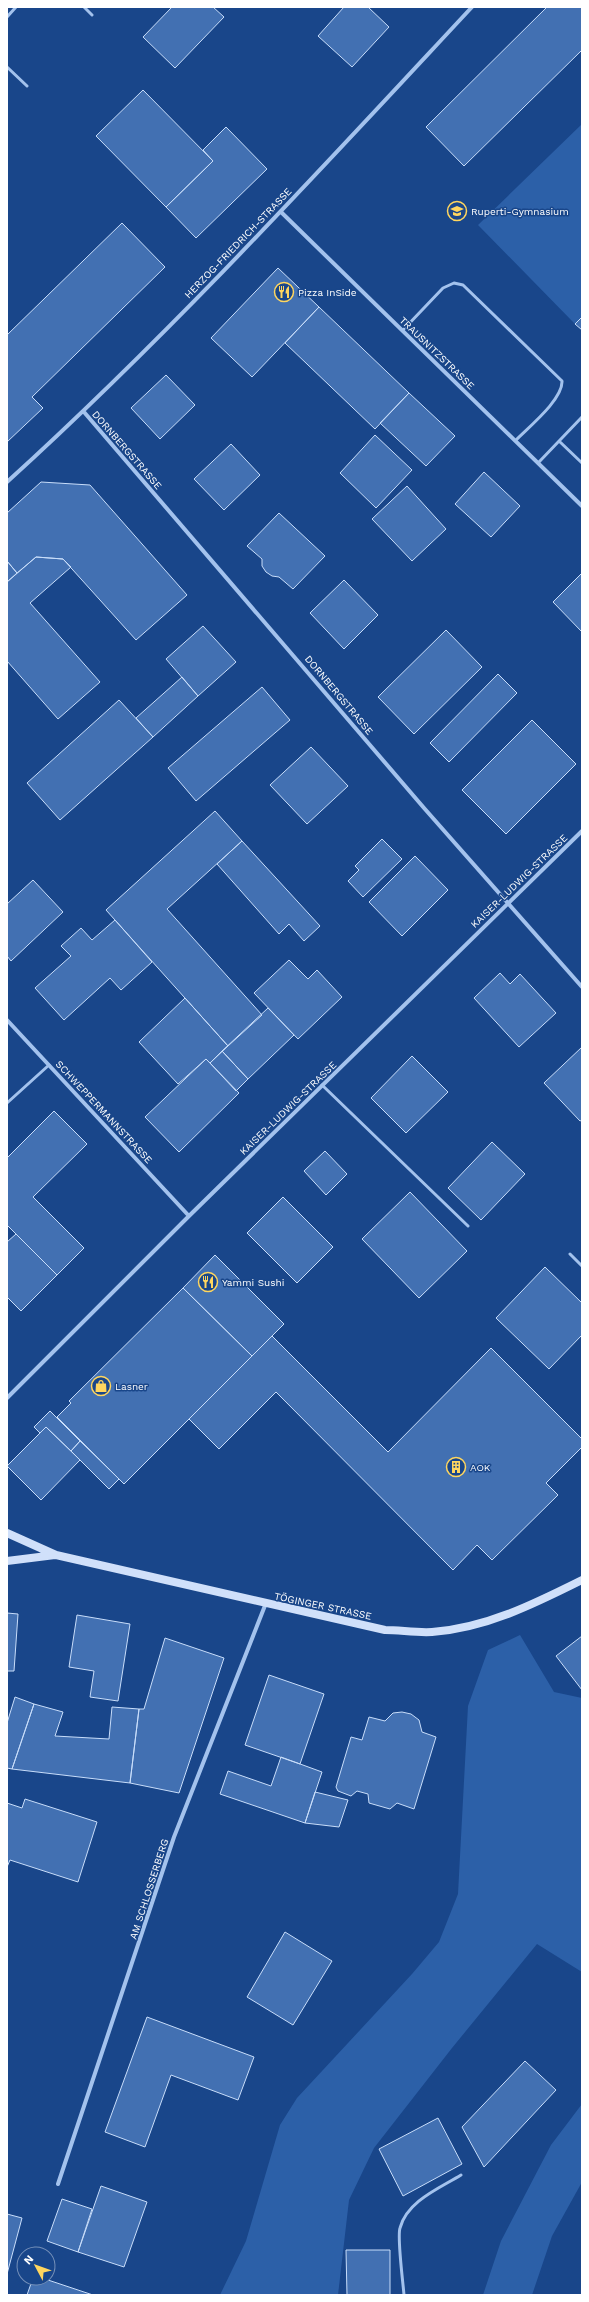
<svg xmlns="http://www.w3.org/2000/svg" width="589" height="2302" viewBox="0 0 589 2302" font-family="'Work Sans',sans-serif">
	<rect width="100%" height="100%" fill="#19468a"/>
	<path fill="#2c60a8" d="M582 124V317L575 324 478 225Z
		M520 1635 554 1692 582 1698V1972L537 1944 452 2048 374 2148 349 2200 338 2295H220L246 2241 280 2125 297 2098 412 1974 439 1942 458 1894 468 1706 488 1650Z
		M582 2104V2182L552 2236 532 2295H483L501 2241 551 2145Z"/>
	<path fill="#4270b2" stroke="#c8ddfa" d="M172 7H213L224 17 175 68 143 37Z
		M344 7H368L389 27 352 67 318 36Z
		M547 7H582V50L464 166 426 127Z
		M143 90 213 161 166 207 96 136Z
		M226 127 267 169 196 238 166 207 213 161 203 150Z
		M122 223 165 267 32 397 43 408 7 442V335Z
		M278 268 319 307 252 377 211 338Z
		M319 307 409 393 375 429 285 343Z
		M582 317V330L575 324Z
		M166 375 195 405 160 439 131 408Z
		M409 393 455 436 426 466 380 423Z
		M375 435 412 470 376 508 340 473Z
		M231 444 260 475 224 510 194 479Z
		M484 472 520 506 491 537 455 504Z
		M41 482 90 485 187 595 136 640 63 559 36 557 17 573 7 561V513Z
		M407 486 446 529 412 561 372 519Z
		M279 513 325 556 293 589 279 577 272 576 266 572 262 566V559L247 546Z
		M36 557 63 559 71 567 30 603 100 682 58 719 7 661V582Z
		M7 561 17 573 7 582Z
		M582 573V632L553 602Z
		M344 580 378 615 344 649 310 613Z
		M203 626 236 662 198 696 166 659Z
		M446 630 482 667 414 734 378 697Z
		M498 674 517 693 449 762 430 743Z
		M182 677 198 696 153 737 136 718Z
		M262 687 290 720 196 801 168 768Z
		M119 700 153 737 60 820 27 783Z
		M532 720 576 764 506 834 462 790Z
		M311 747 348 786 307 824 270 785Z
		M215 811 242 841 167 909 262 1015 228 1046 106 910Z
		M382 839 402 859 363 897 348 881 359 870 355 866Z
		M242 841 320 926 304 941 289 924 279 934 217 864Z
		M415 856 448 890 402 936 369 902Z
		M33 880 63 912 11 961 7 956V904Z
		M115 920 152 962 121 990 110 978 64 1020 35 988 71 956 61 946 81 928 92 940Z
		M289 960 308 979 317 970 342 997 298 1039 254 993Z
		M500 973 510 984 520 974 556 1013 519 1047 474 998Z
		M185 998 228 1046 210 1063 206 1059 178 1084 139 1042Z
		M268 1008 294 1035 248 1079 222 1051Z
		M582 1047V1120L580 1121 544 1083Z
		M222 1051 248 1079 236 1091 210 1063Z
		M412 1056 448 1092 406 1133 371 1098Z
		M206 1059 239 1093 179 1152 145 1117Z
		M54 1111 87 1144 33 1197 84 1248 57 1275 7 1225V1158Z
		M492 1142 525 1174 481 1220 448 1188Z
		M325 1151 347 1174 326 1195 304 1171Z
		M410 1192 467 1251 419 1298 362 1239Z
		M283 1197 333 1247 297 1283 247 1233Z
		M16 1234 57 1275 21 1311 7 1297V1242Z
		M215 1255 284 1324 252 1356 183 1288Z
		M545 1267 582 1303V1335L549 1369 496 1318Z
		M183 1288 252 1356 124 1484 57 1417 71 1403 69 1401Z
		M272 1336 388 1452 491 1348 582 1439V1447L546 1483 558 1495 492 1560 477 1545 453 1570 276 1392 219 1449 189 1419Z
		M50 1411 80 1441 71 1451 46 1427 40 1433 34 1427Z
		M46 1427 80 1460 41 1500 7 1466Z
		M80 1441 119 1479 109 1489 71 1451Z
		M7 1613 18 1614 14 1671H7Z
		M77 1615 130 1624 118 1701 90 1697 94 1671 69 1667Z
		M582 1636V1690L556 1656Z
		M165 1638 224 1658 179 1793 130 1783 139 1709H144Z
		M269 1675 324 1694 300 1764 245 1745Z
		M15 1697 34 1704 12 1769 7 1768V1723Z
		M34 1704 63 1712 55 1736 109 1739 112 1707 139 1709 130 1783 12 1769Z
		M402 1712 411 1714 419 1720 422 1732 436 1737 414 1809 397 1803 390 1809 369 1803 368 1794 357 1791 351 1796 338 1791 336 1787 351 1737 362 1740 369 1717 385 1721 393 1713Z
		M281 1757 322 1772 305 1823 220 1794 228 1771 271 1786Z
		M315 1792 348 1800 339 1827 305 1823Z
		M25 1799 97 1822 78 1882 10 1860 7 1867V1803L22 1808Z
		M285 1932 332 1961 293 2025 247 1997Z
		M147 2017 254 2057 238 2100 171 2075 145 2147 105 2132Z
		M525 2061 556 2090 484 2167 462 2127Z
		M438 2118 462 2164 403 2196 379 2149Z
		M101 2186 147 2202 124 2267 78 2252Z
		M62 2199 92 2209 78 2252 47 2241Z
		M7 2214 22 2218 7 2274Z
		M346 2250H390V2295H347Z
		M33 2278H42L93 2295H27Z"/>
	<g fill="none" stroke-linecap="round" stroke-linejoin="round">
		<path stroke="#a3c2ed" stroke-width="3" d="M84 7 92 15
			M7 17 16 7
			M7 67 27 86
			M403 330 443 288 454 283 463 285 562 381C563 399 530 426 516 440
			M559 441 582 463
			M539 462 582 417
			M322 1085 468 1226
			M7 1103 49 1065
			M570 1254 582 1266
			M404 2295C403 2282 397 2237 400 2228 407 2201 440 2188 461 2175"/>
		<path stroke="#a3c2ed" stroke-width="4" d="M281 212 582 506
			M84 412 424 808 582 987
			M7 482C171 333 321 169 472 7
			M7 1020 189 1216
			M7 1398 189 1216 582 831
			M58 2184 174 1837 266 1603"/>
		<path stroke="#d0e0fa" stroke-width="8" d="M7 1533 56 1555 385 1630C400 1630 416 1633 432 1632 486 1628 534 1604 582 1580
			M7 1561 55 1555"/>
	</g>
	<defs>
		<g id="school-ring" transform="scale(1)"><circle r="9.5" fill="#19468a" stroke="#ffd65f" stroke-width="1.5"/><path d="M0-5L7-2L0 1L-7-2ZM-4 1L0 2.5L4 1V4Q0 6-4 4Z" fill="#ffd65f"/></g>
		<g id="restaurant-ring" transform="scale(1)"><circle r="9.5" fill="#19468a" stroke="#ffd65f" stroke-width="1.5"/><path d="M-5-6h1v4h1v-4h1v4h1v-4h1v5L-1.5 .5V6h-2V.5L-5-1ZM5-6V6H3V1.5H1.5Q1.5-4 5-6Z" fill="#ffd65f"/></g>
		<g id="shop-ring" transform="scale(1)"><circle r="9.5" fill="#19468a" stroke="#ffd65f" stroke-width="1.5"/><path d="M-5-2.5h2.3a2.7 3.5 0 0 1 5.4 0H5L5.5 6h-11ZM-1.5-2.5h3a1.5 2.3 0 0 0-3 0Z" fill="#ffd65f"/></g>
		<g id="building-ring" transform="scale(1)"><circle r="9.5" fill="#19468a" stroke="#ffd65f" stroke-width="1.5"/><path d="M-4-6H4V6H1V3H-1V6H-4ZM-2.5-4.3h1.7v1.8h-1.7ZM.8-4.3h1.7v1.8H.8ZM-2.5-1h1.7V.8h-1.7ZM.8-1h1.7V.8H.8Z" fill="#ffd65f"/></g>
	</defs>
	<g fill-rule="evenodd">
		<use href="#school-ring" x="457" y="211"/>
		<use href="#restaurant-ring" x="284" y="292"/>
		<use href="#restaurant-ring" x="208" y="1282"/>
		<use href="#shop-ring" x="101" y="1386"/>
		<use href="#building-ring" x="456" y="1467"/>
	</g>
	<g text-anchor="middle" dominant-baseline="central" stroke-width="3" stroke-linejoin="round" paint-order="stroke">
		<g font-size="10" fill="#fff" stroke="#19468a" text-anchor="start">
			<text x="471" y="211">Ruperti-Gymnasium</text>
			<text x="298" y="292">Pizza InSide</text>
			<text x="222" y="1282">Yammi Sushi</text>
			<text x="115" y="1386">Lasner</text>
			<text x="470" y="1467">AOK</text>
		</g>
		<g font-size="10" fill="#fff" stroke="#19468a">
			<text transform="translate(238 243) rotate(-46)">HERZOG-FRIEDRICH-STRASSE</text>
			<text transform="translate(437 353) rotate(44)">TRAUSNITZSTRASSE</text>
			<text transform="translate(127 450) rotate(49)">DORNBERGSTRASSE</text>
			<text transform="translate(339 695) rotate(50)">DORNBERGSTRASSE</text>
			<text transform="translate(519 881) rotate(-44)">KAISER-LUDWIG-STRASSE</text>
			<text transform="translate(288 1108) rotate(-44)">KAISER-LUDWIG-STRASSE</text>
			<text transform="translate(104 1112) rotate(47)">SCHWEPPERMANNSTRASSE</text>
			<text transform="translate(323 1606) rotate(12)">TÖGINGER STRASSE</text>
			<text transform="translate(149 1889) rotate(-72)">AM SCHLOSSERBERG</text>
		</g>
	</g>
	<rect width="589" height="2302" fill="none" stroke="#ffffff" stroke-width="16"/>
	<g transform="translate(36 2266) rotate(311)"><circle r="19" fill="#19468a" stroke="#7590b9"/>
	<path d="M0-3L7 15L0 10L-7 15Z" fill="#ffd65f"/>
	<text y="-6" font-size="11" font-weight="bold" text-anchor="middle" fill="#ffffff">N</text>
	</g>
</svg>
